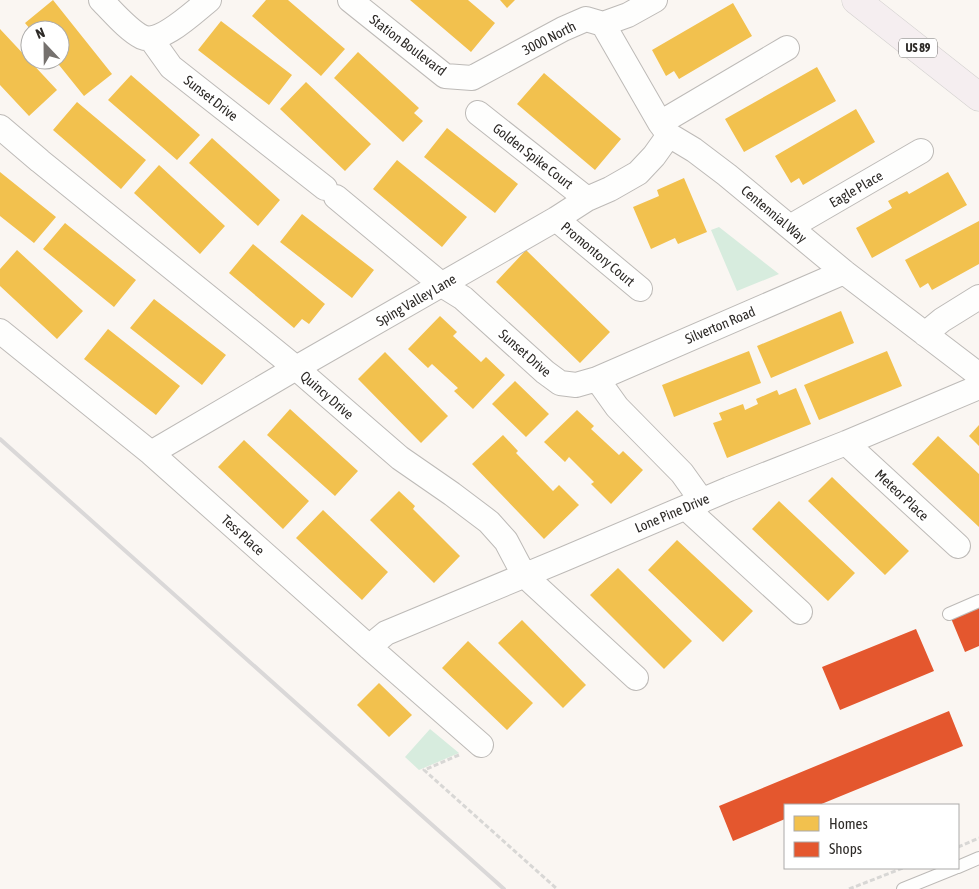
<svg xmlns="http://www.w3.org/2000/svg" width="979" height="889" viewBox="0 0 979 889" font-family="'Asap Condensed',sans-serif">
	<rect width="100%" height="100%" fill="#faf6f2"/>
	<path fill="#d7ecde" d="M719 227 779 274 737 291 711 230Z
		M430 729 459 753 419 770 405 757Z"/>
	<path fill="#f2c14e" d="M53 0 112 74 84 96 55 60H60V30H31L25 23Z
		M266 0H288L345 49 321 76 252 16Z
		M410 0H468L495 23 471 52Z
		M500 0H515L507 8Z
		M733 3 752 36 679 79 674 71 666 76 652 50Z
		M221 21 292 75 269 105 198 50Z
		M0 29 57 90 29 116 0 85Z
		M358 52 419 108 414 113 423 121 403 142 334 78Z
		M817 67 836 101 744 152 725 119Z
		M544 73 621 139 595 170 517 104Z
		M131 75 200 135 177 160 108 100Z
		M306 82 371 144 345 171 280 109Z
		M77 102 146 160 121 189 53 130Z
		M856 109 875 142 803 185 799 178 791 183 775 156Z
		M447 128 518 184 495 213 424 157Z
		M212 138 280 200 258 226 189 163Z
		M397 160 467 217 442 247 373 189Z
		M159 165 225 226 200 254 134 193Z
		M0 172 56 217 34 243 0 216Z
		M948 172 967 205 872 258 856 228 892 208 888 201 907 191 909 194Z
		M684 178 707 232 678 244 675 238 651 249 633 207 659 196 657 190Z
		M302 214 374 270 352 298 280 242Z
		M979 221V264L932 290 928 283 920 288 905 260Z
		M65 223 136 280 114 307 43 249Z
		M253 244 325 304 309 324 302 319 294 328 229 273Z
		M17 250 83 311 57 339 0 286V269Z
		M526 250 610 332 580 363 496 282Z
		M154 299 226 355 202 385 130 328Z
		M841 311 854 343 771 378 757 346Z
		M440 316 457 332 453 336 481 362 486 357 505 375 473 409 454 391 458 388 432 364 428 368 408 349Z
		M108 329 180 386 156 415 84 359Z
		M749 351 761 383 674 417 662 385Z
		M887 351 902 386 819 420 804 385Z
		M385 352 448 416 421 443 358 379Z
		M515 381 549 414 526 437 492 404Z
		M796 388 811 424 727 458 713 423 722 420 719 413 743 404 745 410 758 404 756 399 777 390 779 395Z
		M290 409 358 471 335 496 267 435Z
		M577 410 594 426 591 429 619 455 623 451 643 470 611 504 591 484 594 482 569 457 565 462 544 442Z
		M979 425V446L969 436Z
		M503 435 518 451 516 453 553 491 559 485 579 505 544 539 472 464Z
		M938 436 979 474V527L912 464Z
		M244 440 309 501 283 529 218 467Z
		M832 477 909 551 885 575 808 501Z
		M399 491 415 506 413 509 460 556 434 583 370 520Z
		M779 501 855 573 828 601 752 529Z
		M323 510 388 572 362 600 296 538Z
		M677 540 753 611 723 642 648 570Z
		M618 568 692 641 664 669 590 595Z
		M522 620 586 685 563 708 498 643Z
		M468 641 533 703 507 730 442 668Z
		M379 683 412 715 389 737 357 705Z"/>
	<path fill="#e4572e" d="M979 604V646L965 652 950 616Z
		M916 629 934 671 840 710 822 667Z
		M949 711 963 746 819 805H785V819L733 841 719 806Z"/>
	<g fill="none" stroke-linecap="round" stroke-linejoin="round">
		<g stroke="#bdbab7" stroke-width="14">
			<path id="service" d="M949 614 979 601
				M958 867 979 858
				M903 889 955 868"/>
		</g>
		<g stroke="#bdbab7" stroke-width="26">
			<path id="minor" d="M101 0C113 12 128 30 142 37 160 45 195 11 209 0
				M350 0 445 76 472 78 563 29 586 19 603 24 628 15 655 0
				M603 24 660 123 669 135 694 150 727 175 844 272 979 375
				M151 39 171 67 325 188
				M478 113 587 199
				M660 123 787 48
				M0 127 40 161 296 368 400 458 452 494 489 522 506 541 524 575 636 678
				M336 197 442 285 463 298 545 372 560 383 576 385 597 379 617 407 682 473 702 501
				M556 219 640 289
				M790 227 921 151
				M0 331 151 453 369 647 481 745
				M925 334 942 320 979 297
				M597 379 844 272
				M846 443 958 546
				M151 453 296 368 556 219 587 199 610 189 638 173 654 156 669 135
				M686 508 800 612
				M369 647 386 633 564 559 729 489 846 443 979 387"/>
		</g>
		<g stroke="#d3d1cf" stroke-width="29">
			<path id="primary" d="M856 0 979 97"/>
		</g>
		<path stroke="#d8d7d5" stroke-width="3" stroke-dasharray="5 2.5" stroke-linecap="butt" d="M459 755 424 770 557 889
			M958 847 979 838
			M849 889 903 868"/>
		<use href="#service" stroke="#fefefd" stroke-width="12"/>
		<use href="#minor" stroke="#fefefd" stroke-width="24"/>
		<use href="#primary" stroke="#f5eef0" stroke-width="28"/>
		<path stroke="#dad8d8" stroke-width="4" d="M0 439 504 889"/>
	</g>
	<g text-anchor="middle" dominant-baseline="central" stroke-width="5" stroke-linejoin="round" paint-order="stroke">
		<rect fill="#fff" stroke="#6c6a68" stroke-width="1" x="899" y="38.5" width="38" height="19" rx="4"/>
		<g font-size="12" font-weight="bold" fill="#2d2a27">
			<text x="918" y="48">US 89</text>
		</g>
		<g font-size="14" fill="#2d2a27" stroke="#fff">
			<text transform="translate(549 38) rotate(-27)">3000 North</text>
			<text transform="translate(408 45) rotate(37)">Station Boulevard</text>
			<text transform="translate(211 98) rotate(38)">Sunset Drive</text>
			<text transform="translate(533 156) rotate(38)">Golden Spike Court</text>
			<text transform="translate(856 189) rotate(-30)">Eagle Place</text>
			<text transform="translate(774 214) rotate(40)">Centennial Way</text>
			<text transform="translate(598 254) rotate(40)">Promontory Court</text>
			<text transform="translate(416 300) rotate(-30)">Sping Valley Lane</text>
			<text transform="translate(720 325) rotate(-23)">Silverton Road</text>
			<text transform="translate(525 353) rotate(41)">Sunset Drive</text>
			<text transform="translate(327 395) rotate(41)">Quincy Drive</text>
			<text transform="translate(902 495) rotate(43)">Meteor Place</text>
			<text transform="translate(672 513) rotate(-23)">Lone Pine Drive</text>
			<text transform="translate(243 535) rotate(42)">Tess Place</text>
		</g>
	</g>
	<rect x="784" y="804" width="175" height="65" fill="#ffffff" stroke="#abaaa9"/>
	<rect x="794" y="816" width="25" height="15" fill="#f2c14e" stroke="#abaaa9"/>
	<text x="829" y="829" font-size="15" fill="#2d2a27">Homes</text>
	<rect x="794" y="842" width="25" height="15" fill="#e4572e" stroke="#abaaa9"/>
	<text x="829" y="854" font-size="15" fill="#2d2a27">Shops</text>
	<g transform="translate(45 45) rotate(338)"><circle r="24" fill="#ffffff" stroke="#abaaa9"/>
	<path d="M0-4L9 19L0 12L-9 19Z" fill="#75716e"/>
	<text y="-8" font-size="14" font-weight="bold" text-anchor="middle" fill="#2d2a27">N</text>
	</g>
</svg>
